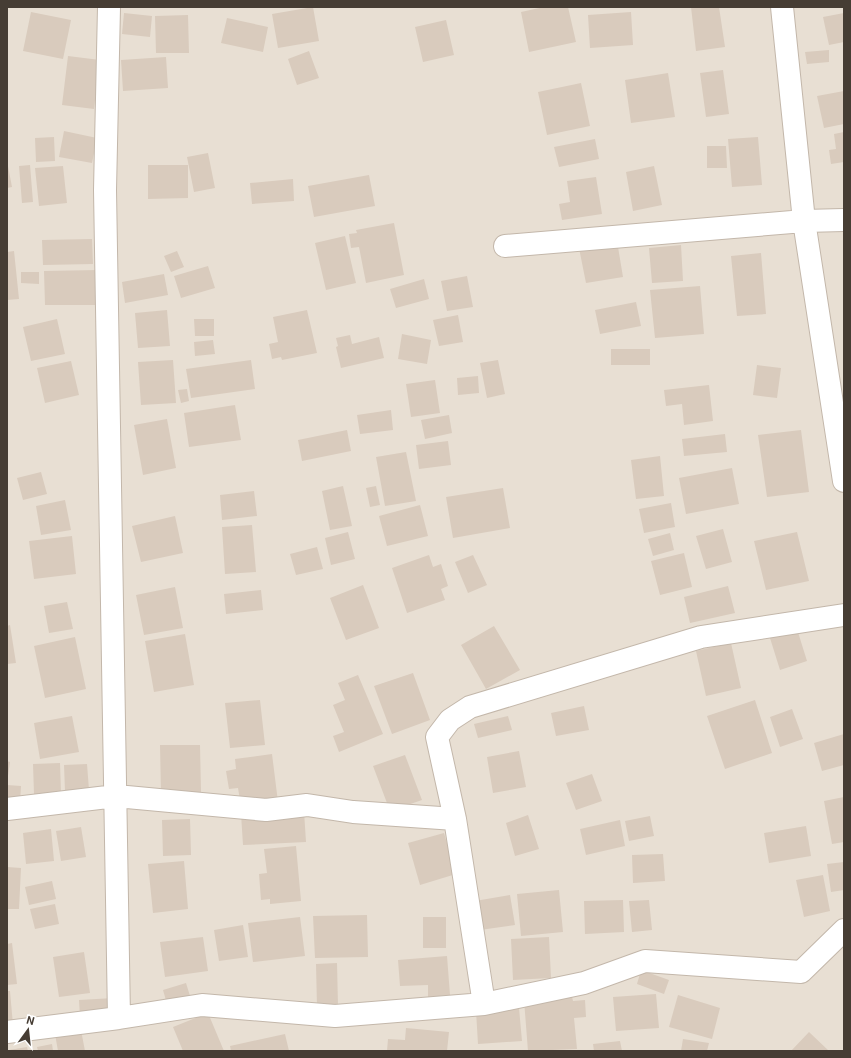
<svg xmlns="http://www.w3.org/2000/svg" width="851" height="1058" viewBox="0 0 851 1058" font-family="Roboto,sans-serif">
	<rect width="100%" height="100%" fill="#f4eee5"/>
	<path fill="#e8dfd3" d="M7 7H844V1051H7Z"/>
	<path fill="#d9cbbd" d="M313 7 319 41 278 48 272 14Z
		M544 7H568L576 42 529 52 521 12Z
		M691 7H719L725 47 696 51Z
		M31 12 71 20 63 59 23 51Z
		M631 12 633 45 590 48 588 15Z
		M124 13 152 16 150 37 122 34Z
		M844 13V42L829 45 823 17Z
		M188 15 189 53H156L155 16Z
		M227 18 268 27 263 52 221 43Z
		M446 20 454 55 423 62 415 27Z
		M829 50V62L807 64 805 52Z
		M309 51 319 78 297 85 288 59Z
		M68 56 100 60 94 109 62 105Z
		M166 57 168 88 123 91 121 60Z
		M723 70 729 114 706 117 700 73Z
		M668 73 675 117 631 123 625 80Z
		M581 83 590 126 547 135 538 92Z
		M844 91V124L824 128 817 96Z
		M64 131 97 138 92 163 59 157Z
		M844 132V162L831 164 829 150 836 149 834 134Z
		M54 137 55 161 36 162 35 138Z
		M758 137 762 185 732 187 728 139Z
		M595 139 599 159 559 167 554 147Z
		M707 146H726L727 168H707Z
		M208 153 215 188 194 192 187 157Z
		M7 161 12 187 7 188Z
		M30 165 33 202 22 203 19 166Z
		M148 165H188V198L148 199Z
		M63 166 67 203 39 206 35 168Z
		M654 166 662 205 633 211 626 172Z
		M369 175 375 206 314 217 308 186Z
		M596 177 602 214 562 220 559 204 570 202 567 181Z
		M293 179 294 201 252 204 250 183Z
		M394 223 404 275 366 283 359 247 351 248 349 234 357 233 356 230Z
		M345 236 356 283 326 290 315 243Z
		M92 239 93 264 43 265 42 240Z
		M617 241 623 277 586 283 579 248Z
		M681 245 683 281 652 283 649 248Z
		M14 251 19 299 7 300V252Z
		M177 251 184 267 171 272 164 256Z
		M761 253 766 314 737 316 731 256Z
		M208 266 215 288 181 298 174 276Z
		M98 270V305H45L44 271Z
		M21 272H39V284L21 283Z
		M164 274 168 295 125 303 122 282Z
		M467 276 473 307 447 311 441 281Z
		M424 279 429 299 396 308 390 289Z
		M700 286 704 334 655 338 650 290Z
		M636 302 641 326 600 334 595 310Z
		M167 310 170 346 138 348 135 313Z
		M307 310 317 353 282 360 281 357 272 359 269 344 278 342 273 317Z
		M458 315 463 342 439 346 433 320Z
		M57 319 65 354 31 361 23 327Z
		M194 319H214V336H195Z
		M402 334 431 340 427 364 398 359Z
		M350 335 352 344 379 337 384 358 341 368 336 347 338 346 336 338Z
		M213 340 215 354 195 356 194 342Z
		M611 349H650V365H611Z
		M173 360 176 403 141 405 138 362Z
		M251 360 255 389 191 398 186 369Z
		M498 360 505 394 487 398 480 363Z
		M71 361 79 395 45 403 37 368Z
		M757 365 781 368 777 398 753 395Z
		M478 376 479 393 458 395 457 378Z
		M435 380 440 413 411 417 406 384Z
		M709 385 713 421 684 425 682 404 666 406 664 390Z
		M187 389 189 401 181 403 178 390Z
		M235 405 241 440 189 447 184 413Z
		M391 410 393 430 360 434 357 415Z
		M449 415 452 433 425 439 421 420Z
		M167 419 176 468 143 475 134 425Z
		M347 430 351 451 302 461 298 440Z
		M801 430 809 492 767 497 758 435Z
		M725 434 727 452 684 456 682 439Z
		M448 441 451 465 419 469 416 445Z
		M406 452 416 501 385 506 376 457Z
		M660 456 664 496 636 499 631 460Z
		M732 468 739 504 686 514 679 478Z
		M41 472 47 494 23 500 17 478Z
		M343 486 352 526 330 530 322 491Z
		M376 486 380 505 370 507 366 488Z
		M503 488 510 528 453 538 446 497Z
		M254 491 257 516 222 520 220 495Z
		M65 500 71 530 41 535 36 506Z
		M671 503 675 527 644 533 639 509Z
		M420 505 428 536 387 546 379 516Z
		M175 516 183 553 141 562 132 526Z
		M252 525 256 572 225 574 222 527Z
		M723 529 732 562 706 569 696 536Z
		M348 532 355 559 331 565 325 538Z
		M797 532 809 581 766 590 754 541Z
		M670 533 674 550 653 556 648 539Z
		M72 536 76 574 34 579 29 541Z
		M317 547 323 569 296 575 290 554Z
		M684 553 692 587 660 595 651 561Z
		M429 555 433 567 441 564 448 586 441 589 445 600 407 613 392 568Z
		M473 555 487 585 468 593 455 562Z
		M363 585 379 628 346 640 330 598Z
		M728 586 735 613 690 623 684 597Z
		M175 587 183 628 144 635 136 595Z
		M261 590 263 610 226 614 224 594Z
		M67 602 73 629 49 633 44 606Z
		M10 625 16 663 7 664V626Z
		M494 626 520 670 486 689 461 645Z
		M797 629 807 661 780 670 770 638Z
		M185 634 194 685 154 692 145 641Z
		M75 637 86 689 45 698 34 646Z
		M731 643 741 688 706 696 696 651Z
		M413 673 430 720 392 734 374 686Z
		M358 675 383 734 339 752 333 736 344 732 333 705 345 700 338 683Z
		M260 700 265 745 230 748 225 703Z
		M755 700 772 753 725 769 707 716Z
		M584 706 589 730 556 736 551 713Z
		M792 709 803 739 780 747 770 717Z
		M72 716 79 752 40 759 34 723Z
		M508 716 512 730 478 738 474 724Z
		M844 734V765L822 771 814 743Z
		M160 745H200L201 792 161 793Z
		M519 751 526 787 493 793 487 757Z
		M272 754 278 802 241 806 238 788 229 789 226 771 236 769 235 759Z
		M405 755 422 800 390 811 373 766Z
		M7 761 10 762 8 776H7Z
		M60 763 61 794H34L33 764Z
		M87 764 89 790 65 791 64 765Z
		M592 774 602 801 576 810 566 783Z
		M7 785 21 786 20 802 7 800Z
		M844 797V842L832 844 824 801Z
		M304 811 306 842 243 845 241 814Z
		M528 815 539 849 515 856 506 823Z
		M650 816 654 836 629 841 625 821Z
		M190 819 191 855 163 856 162 820Z
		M620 820 625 846 586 855 580 829Z
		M806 826 811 856 769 863 764 833Z
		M81 827 86 857 61 861 56 831Z
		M51 829 54 861 26 864 23 833Z
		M444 833 456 874 420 885 408 843Z
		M296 846 301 901 270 904V899L261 900 259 874 267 873 264 849Z
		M663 854 665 881 633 883 632 855Z
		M184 861 188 909 153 913 148 864Z
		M844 862V890L831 892 827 864Z
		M7 867 21 868 19 909H7Z
		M823 875 830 911 804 917 796 880Z
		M52 881 56 899 29 905 25 887Z
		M559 890 563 932 521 936 517 894Z
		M510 895 515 925 480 930 475 901Z
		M623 900 624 932 585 934 584 901Z
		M649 900 652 930 632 932 629 901Z
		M55 904 59 924 35 929 30 909Z
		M367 915 368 957 315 958 313 916Z
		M300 917 305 956 253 962 248 923Z
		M423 917H446V948H423Z
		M243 925 248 957 219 961 214 930Z
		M203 937 208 971 165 977 160 942Z
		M549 937 551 978 513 980 511 939Z
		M12 943 17 984 7 985V944Z
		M84 952 90 993 59 997 53 957Z
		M447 956 450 995 428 997V985L400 986 398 960Z
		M337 963 338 1006 317 1007 316 964Z
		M641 970 669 980 664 994 637 984Z
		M186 983 190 996 167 1004 163 990Z
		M7 991H10L13 1025H7Z
		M656 994 659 1028 616 1031 613 997Z
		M678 995 720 1008 712 1039 669 1027Z
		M572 997 573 1001 585 1000 586 1017 574 1018 577 1049 528 1051 524 1000Z
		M114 998 115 1015 80 1017 79 1000Z
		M519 1008 522 1041 478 1044 476 1011Z
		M208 1013 224 1051H183L173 1027Z
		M406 1028 449 1032 447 1051H387L388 1039 405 1040Z
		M81 1030 85 1051H58L55 1034Z
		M809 1032 829 1051H791Z
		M285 1034 289 1051H231L230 1046Z
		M683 1039 709 1043 707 1051H681Z
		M620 1041 622 1051H594L593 1044Z
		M52 1044 53 1051H38L37 1047Z
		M27 1047 28 1051H9V1050Z"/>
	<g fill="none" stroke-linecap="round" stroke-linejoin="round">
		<g stroke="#c3b7aa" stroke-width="24">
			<path id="street" d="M109 7 105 190 119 1018
				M782 7 804 221 844 481
				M505 246 804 221 844 220
				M7 809 116 796 266 810 307 805 353 812 455 819
				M484 1004 455 819 437 737 450 720 470 707 701 637 844 615
				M7 1032 119 1018 202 1005 335 1016 484 1004 584 983 645 961 801 972 844 930"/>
		</g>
		<use href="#street" stroke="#fff" stroke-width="22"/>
	</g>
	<rect width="851" height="1058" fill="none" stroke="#463d34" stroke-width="16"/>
	<g transform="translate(28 1030) rotate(15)" stroke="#ffffff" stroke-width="3" paint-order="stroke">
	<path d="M0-3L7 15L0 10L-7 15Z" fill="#463d34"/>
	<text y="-6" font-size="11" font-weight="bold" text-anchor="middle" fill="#463d34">N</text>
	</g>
</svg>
